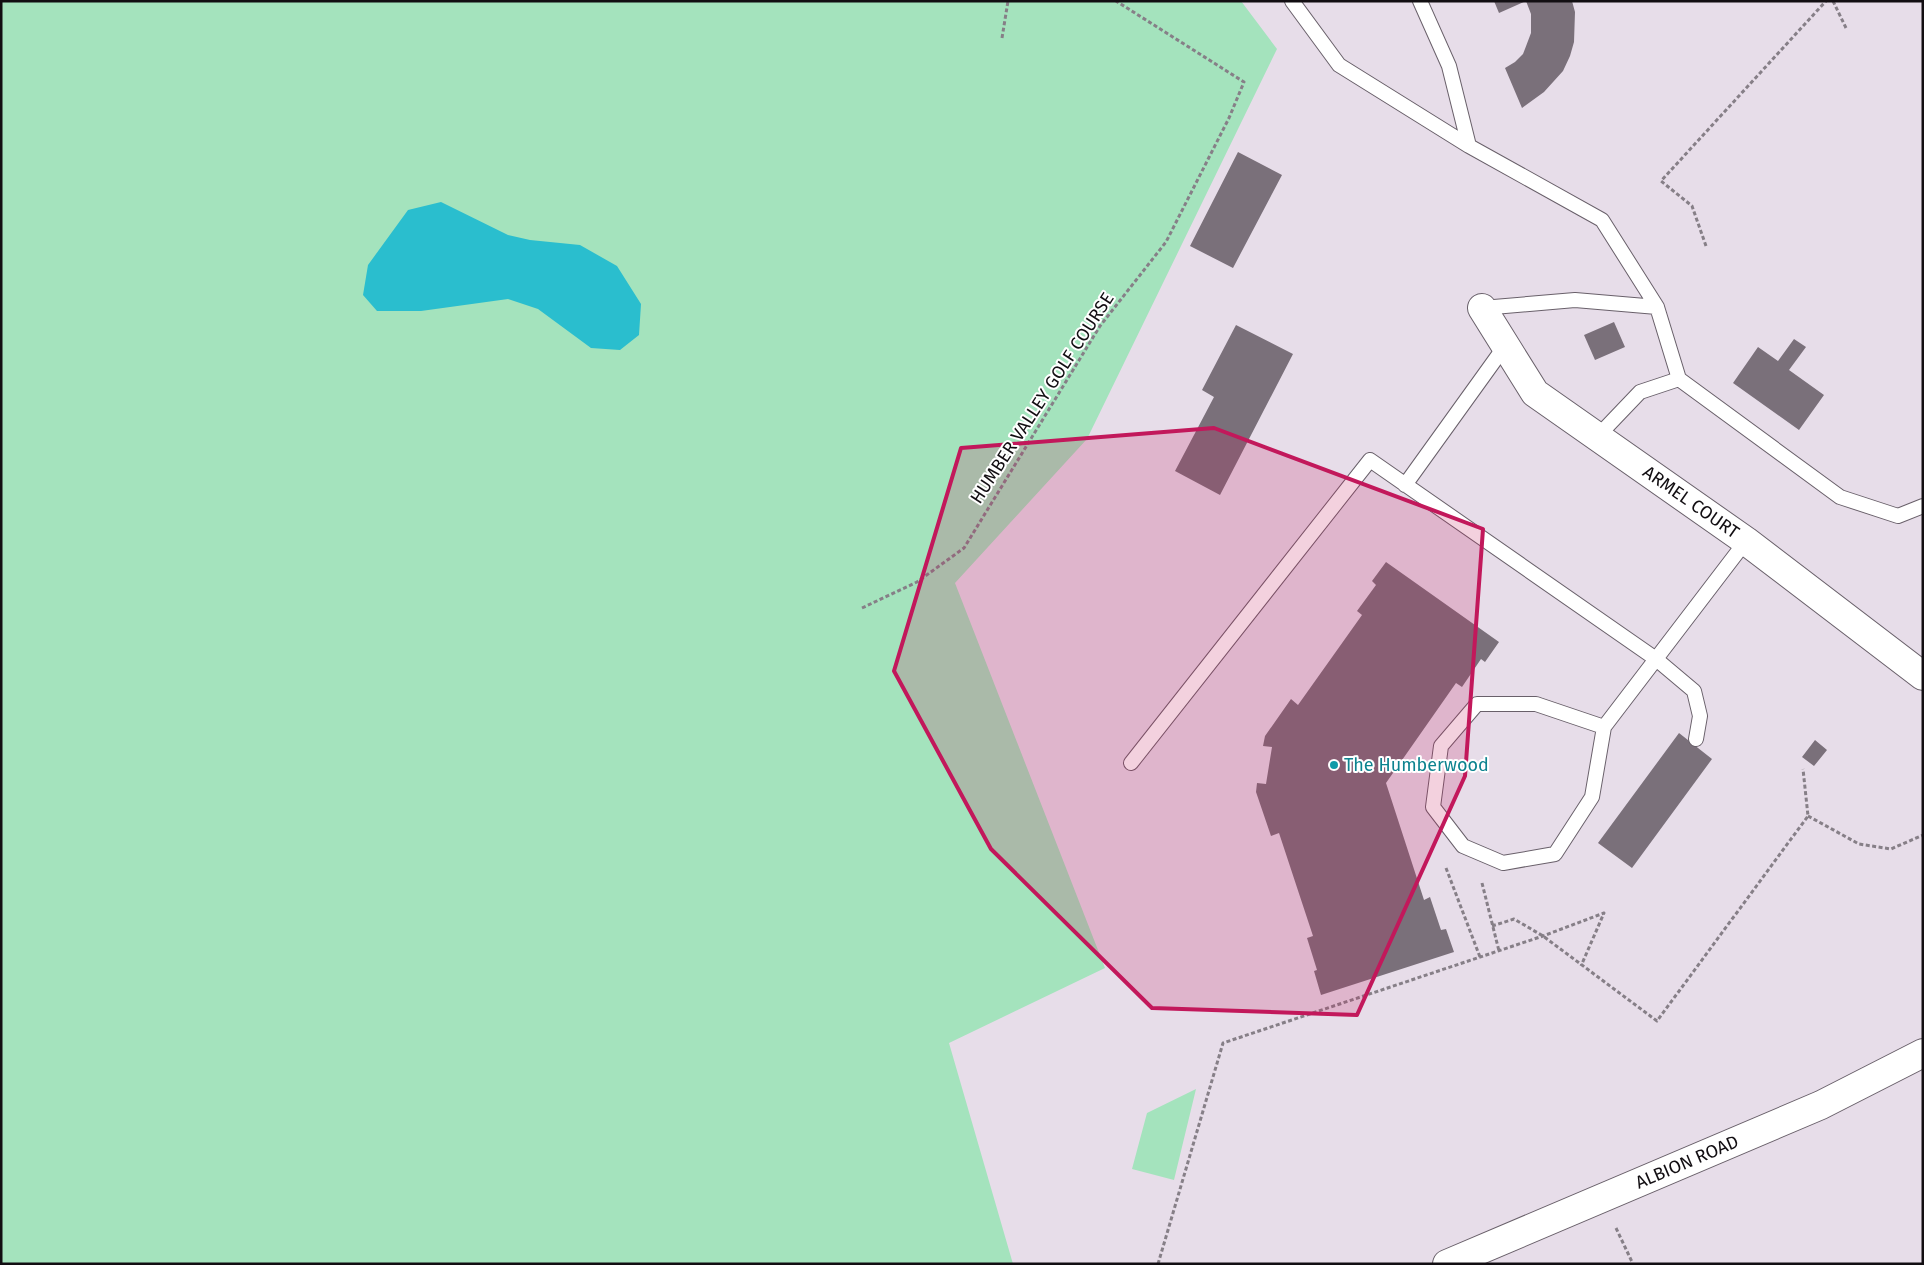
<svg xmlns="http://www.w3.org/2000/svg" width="1924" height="1265" viewBox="0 0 1924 1265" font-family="'Fira Sans',sans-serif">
	<rect width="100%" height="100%" fill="#e7dde9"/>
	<path fill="#a4e3bd" d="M1 1H1241L1277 49 1087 439 955 583 1105 968 949 1043 1013 1264H1Z
		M1196 1089 1174 1180 1132 1169 1147 1113Z"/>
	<path fill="#2abece" d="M441 202 508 235 530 240 580 245 617 266 641 304 639 335 620 350 591 348 538 309 508 299 421 311H377L363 295 368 265 408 210Z"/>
	<path fill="#7a707a" d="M1494 1H1526L1499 13Z
		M1526 1H1572L1575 12 1574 42 1570 56 1563 71 1544 92 1522 108 1505 68 1515 62 1523 54 1531 33V14Z
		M1238 152 1282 175 1233 268 1190 246Z
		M1614 322 1625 347 1595 360 1584 335Z
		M1236 325 1293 354 1220 495 1175 471 1214 397 1202 390Z
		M1794 339 1806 347 1789 370 1824 395 1799 430 1733 383 1758 347 1778 361Z
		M1386 562 1499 642 1485 662 1481 659 1462 687 1456 683 1386 783 1424 900 1430 897 1441 930 1446 929 1454 952 1321 995 1314 971 1317 970 1307 938 1313 936 1279 833 1271 836 1256 792 1257 783 1266 784 1272 747 1263 746 1265 736 1291 699 1298 705 1362 615 1357 611 1376 585 1372 581Z
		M1679 733 1712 759 1632 868 1598 843Z
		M1815 740 1827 750 1814 766 1802 757Z"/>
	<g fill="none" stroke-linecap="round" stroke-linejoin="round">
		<g stroke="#69606a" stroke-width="16">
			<path id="lane" d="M1292 1 1339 65 1469 146 1602 220 1657 307 1679 379 1840 497 1898 516 1923 506
				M1420 1 1449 66 1469 146
				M1482 308 1575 300 1657 307
				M1597 437 1640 392 1679 379
				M1405 485 1505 346
				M1604 727 1592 797 1555 854 1503 863 1463 846 1433 807 1441 746 1477 704H1536L1604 727 1746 541
				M1131 763 1370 460 1656 659 1694 691 1700 716 1696 739"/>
		</g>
		<g stroke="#69606a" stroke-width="30">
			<path id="street" d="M1482 308 1535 393 1746 541 1923 676"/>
		</g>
		<g stroke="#69606a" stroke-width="30">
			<path id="secondary" d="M1447 1264 1821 1105 1923 1053"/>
		</g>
		<path stroke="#867f87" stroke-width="3" stroke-dasharray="4 2.5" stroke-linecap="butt" d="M1833 1 1846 28
			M1002 38 1008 1
			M1706 246 1692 206 1661 181 1826 1
			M862 608 917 582 964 548 1100 326 1166 242 1229 118 1244 82 1116 1
			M1808 816 1859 844 1891 849 1923 835
			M1446 868 1480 957
			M1482 883 1499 951
			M1492 926 1514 919 1543 936 1657 1021 1808 816 1803 769
			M1616 1228 1633 1264
			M1158 1264 1223 1043 1543 936 1604 913 1581 966"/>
		<use href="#lane" stroke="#fff" stroke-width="14"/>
		<use href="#street" stroke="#fff" stroke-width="28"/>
		<use href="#secondary" stroke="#fff" stroke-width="28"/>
	</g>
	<path fill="#c2185b" fill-opacity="0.2" stroke="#c2185b" stroke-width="4" stroke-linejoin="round" d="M1214 428 1483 529 1465 776 1357 1015 1152 1008 991 849 894 671 961 448Z"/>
	<circle fill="#0f9aa8" stroke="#fff" stroke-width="2" cx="1334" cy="765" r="5"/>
	<g text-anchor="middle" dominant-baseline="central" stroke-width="4" stroke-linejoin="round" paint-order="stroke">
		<g font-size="18" fill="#120e12" stroke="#fff">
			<text transform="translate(1042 398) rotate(-57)">HUMBER VALLEY GOLF COURSE</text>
			<text transform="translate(1691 502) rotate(35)">ARMEL COURT</text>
			<text transform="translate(1687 1162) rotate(-23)">ALBION ROAD</text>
		</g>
		<g font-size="18" fill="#0d838f" stroke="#fff" text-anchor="start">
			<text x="1344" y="765">The Humberwood</text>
		</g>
	</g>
	<rect width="1924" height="1265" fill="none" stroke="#120e12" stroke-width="5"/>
</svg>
